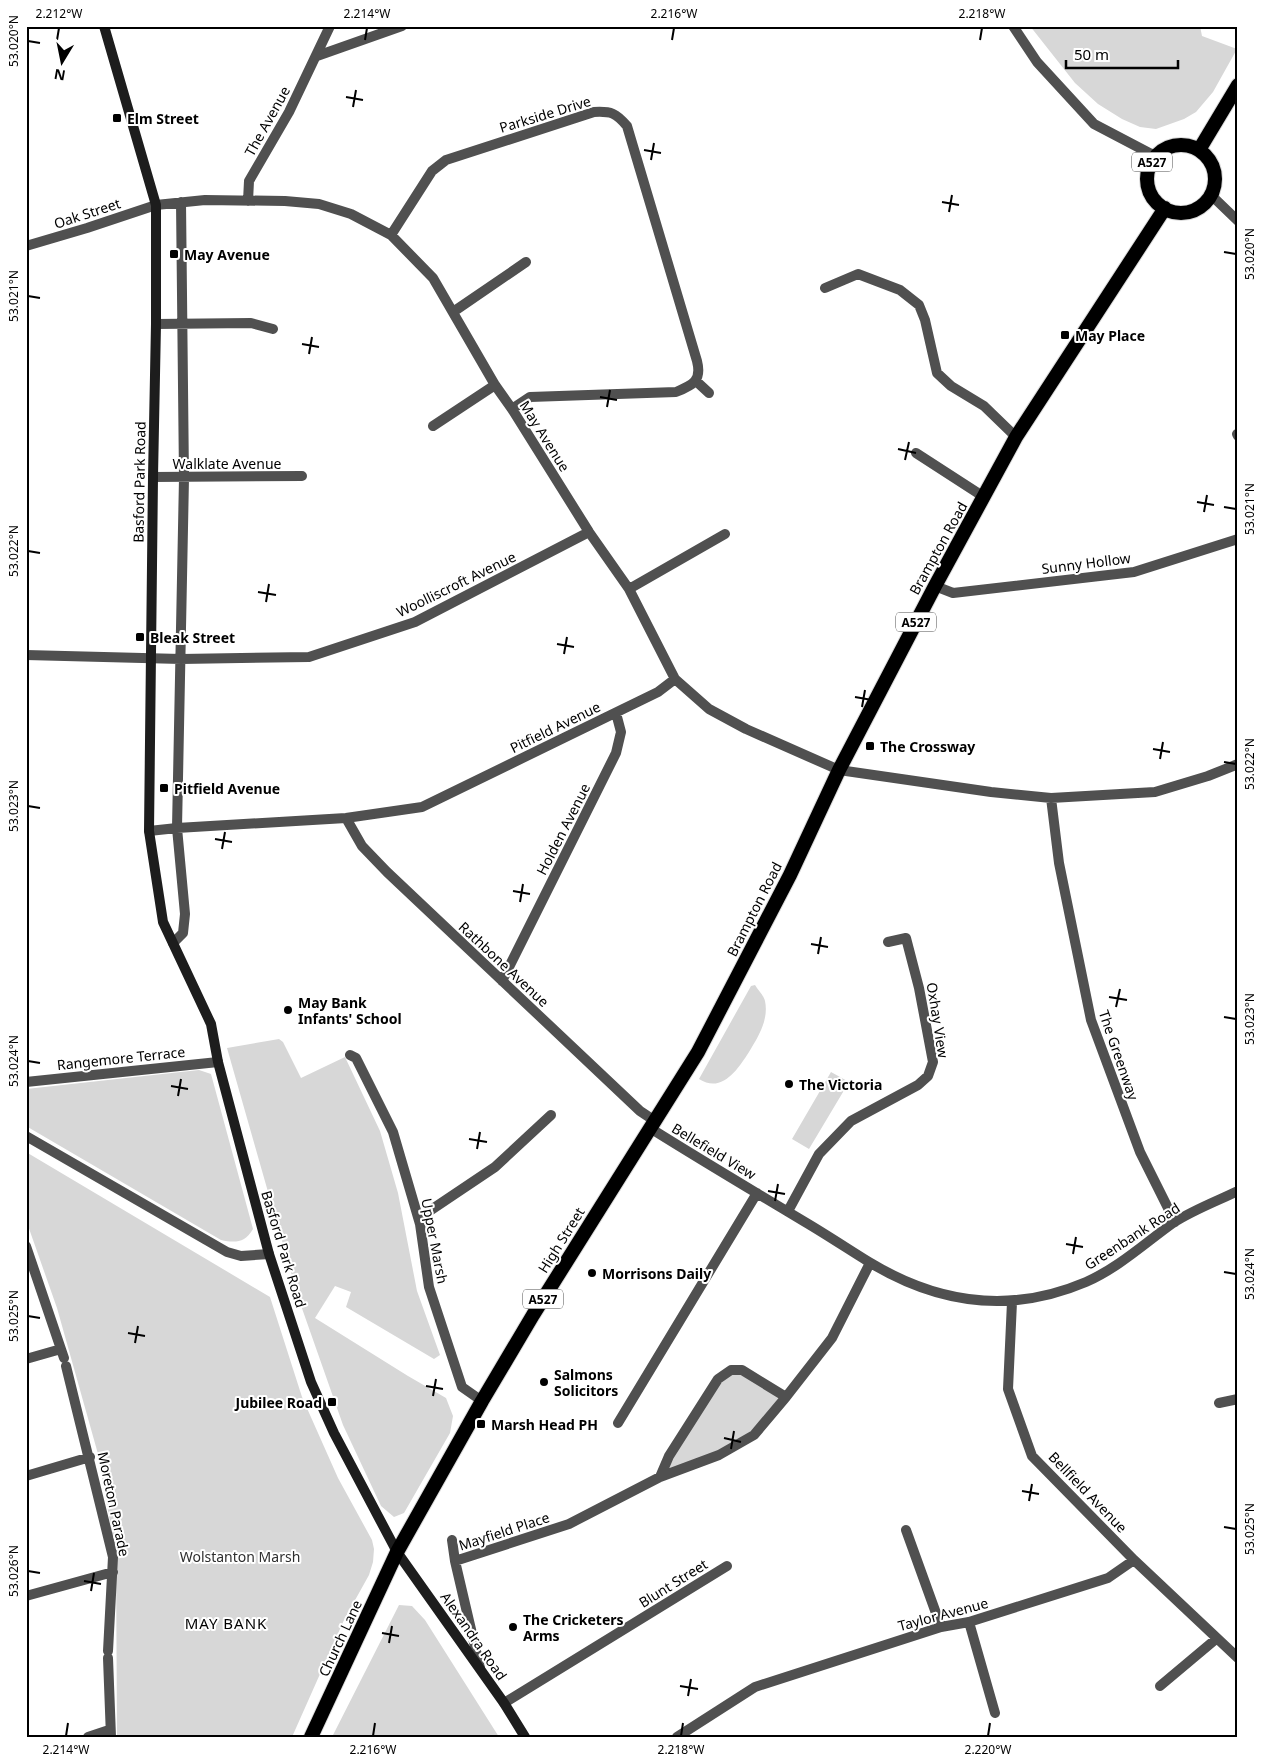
<svg xmlns="http://www.w3.org/2000/svg" width="1264" height="1763" viewBox="0 0 1264 1763" font-family="'Noto Sans',sans-serif">
	<rect width="100%" height="100%" fill="#fff"/>
	<path fill="#d7d7d7" d="M1030 26H1200L1202 36 1237 49 1213 92 1196 112 1184 119 1156 129 1140 127 1122 119 1098 104 1075 83Z
		M755 985C758 990 764 996 765 1001 769 1020 758 1037 749 1052 738 1069 722 1094 699 1079L751 986Z
		M279 1039 283 1042 301 1078 345 1057 380 1131 398 1193 417 1291 440 1355 434 1359 346 1307 351 1292 335 1286 315 1318 408 1376 446 1398 453 1416 450 1433 404 1513 394 1517 381 1506 343 1425 298 1297 227 1048Z
		M199 1070 211 1074 253 1229C245 1243 235 1243 221 1240L26 1126V1089Z
		M831 1072 849 1082 809 1149 792 1139Z
		M26 1152 270 1297 302 1397 338 1478 372 1540 374 1549 373 1562 369 1575 344 1620 292 1737H117L116 1556 98 1454 57 1308 26 1220Z
		M731 1370 786 1397 754 1435 660 1477 718 1379Z
		M399 1605 412 1606 425 1620 499 1737H332Z"/>
	<g fill="none" stroke-linecap="round" stroke-linejoin="round">
		<g stroke="#dbdbdb" stroke-width="16">
			<path id="trunk" d="M1147 179a34 34 0 1 1 68 0a34 34 0 1 1-68 0Z
				M1199 150 1238 85
				M311 1737 397 1552 482 1401 533 1315 698 1052 790 875 839 770 935 586 1016 437 1165 208"/>
		</g>
		<path stroke="#505050" stroke-width="10" d="M317 56 402 26
			M248 201 249 181 289 112 330 26
			M391 235 432 171 446 160 594 112C611 111 616 113 627 126L697 361C702 381 693 385 676 392L530 397 512 409
			M26 246 87 228 156 205 205 200 285 201 319 204 351 214 391 235 433 278 495 385 512 409 589 532 629 589 675 679 709 709 746 729 839 770 991 792 1051 798 1155 792 1208 776 1238 764
			M825 288 858 274 900 290 919 305 925 320 937 373 951 386 984 406 1016 437
			M453 312 526 262
			M156 324 251 323 273 329
			M696 381 709 393
			M433 426 495 385
			M1237 434 1238 436
			M916 453 984 497
			M153 477 302 476
			M935 586 953 593 1134 572 1238 539
			M629 589 725 534
			M26 655 181 659 309 657 415 622 589 532
			M1051 798 1059 863 1091 1020 1140 1152 1175 1222
			M346 818 362 846 387 872 640 1111 655 1121
			M149 831 177 828 346 818 422 807 658 692 675 679
			M173 943 183 933 185 914 177 828 184 478 181 202
			M502 981 616 753 621 732 616 713
			M350 1055 356 1058 393 1132 420 1224 429 1287 462 1387 482 1401
			M26 1082 218 1062
			M650 1128C701 1160 753 1191 805 1222 827 1235 848 1249 869 1262 938 1304 1011 1314 1086 1282 1118 1268 1145 1243 1173 1223 1193 1210 1217 1201 1238 1191
			M26 1136 227 1252 241 1256 269 1254
			M788 1211 819 1154 851 1121 918 1085 928 1076 933 1062 919 988 906 938 888 942
			M419 1218 495 1167 551 1115
			M26 1246 64 1358
			M1012 1302 1008 1389 1032 1456 1134 1560 1238 1658
			M26 1359 61 1349
			M66 1366 113 1557 108 1651
			M1219 1403 1238 1399
			M618 1423 757 1193
			M26 1476 90 1457
			M660 1477 669 1456 718 1379 731 1370H742L786 1397
			M906 1530 941 1627
			M452 1540 455 1561
			M26 1596 113 1572
			M969 1622 995 1713
			M108 1658 111 1737
			M480 1668 455 1561 569 1524 660 1477 719 1455 754 1435 786 1397 832 1338 870 1263
			M1160 1686 1216 1639
			M504 1703 727 1566
			M88 1737 109 1730
			M677 1737 755 1687 941 1627 969 1622 1108 1578 1134 1560"/>
		<path stroke="#505050" stroke-width="10" d="M1013 26 1037 62 1094 124 1155 156
			M1211 195 1238 221"/>
		<path stroke="#1d1d1d" stroke-width="10" d="M104 26 156 205V324L153 477 149 831 163 922 211 1024 218 1062 269 1254 311 1382 334 1433 397 1552 504 1703 525 1737"/>
		<use href="#trunk" stroke="#000" stroke-width="14"/>
	</g>
	<path fill="none" stroke="#000" stroke-width="2" d="M57 40 59 28M365 40 367 28M672 40 674 28M980 40 982 28M28 41 40 43M346 97 363 100M353 107 356 90M644 150 661 153M651 160 654 143M942 202 959 205M949 212 952 195M1224 252 1236 254M28 296 40 298M302 344 319 347M309 354 312 337M600 397 617 400M607 407 610 390M898 449 916 453M905 460 909 442M1197 502 1214 505M1224 507 1236 509M1204 512 1207 495M28 551 40 553M258 592 276 595M266 602 269 584M557 644 574 647M564 654 567 637M855 697 872 700M862 707 865 690M1153 749 1170 752M1160 759 1163 742M1224 762 1236 764M28 806 40 808M215 839 232 842M222 849 225 832M513 891 530 894M520 902 523 884M811 944 828 947M818 954 821 937M1109 997 1127 1000M1116 1007 1120 989M1224 1017 1236 1019M28 1061 40 1063M171 1086 188 1089M178 1096 181 1079M469 1139 487 1142M477 1149 480 1132M768 1191 785 1194M775 1201 778 1184M1066 1244 1083 1247M1073 1254 1076 1237M1224 1272 1236 1274M28 1316 40 1318M128 1333 145 1336M135 1343 138 1326M426 1386 443 1389M433 1396 436 1379M724 1438 741 1442M731 1449 734 1431M1022 1491 1039 1494M1029 1501 1032 1484M1224 1527 1236 1529M28 1571 40 1573M84 1581 101 1584M91 1591 94 1573M382 1633 399 1636M389 1643 392 1626M680 1686 698 1689M688 1696 691 1679M66 1736 68 1723M373 1736 375 1723M681 1736 683 1723M988 1736 990 1723"/>
	<g fill="#000" stroke="#fff" stroke-width="2">
		<rect x="112" y="113" width="10" height="10" rx="2.5"/>
		<rect x="169" y="249" width="10" height="10" rx="2.5"/>
		<rect x="1060" y="330" width="10" height="10" rx="2.5"/>
		<rect x="135" y="632" width="10" height="10" rx="2.5"/>
		<rect x="865" y="741" width="10" height="10" rx="2.5"/>
		<rect x="159" y="783" width="10" height="10" rx="2.5"/>
		<circle cx="288" cy="1010" r="5"/>
		<circle cx="789" cy="1084" r="5"/>
		<circle cx="592" cy="1273" r="5"/>
		<circle cx="544" cy="1382" r="5"/>
		<rect x="327" y="1397" width="10" height="10" rx="2.5"/>
		<rect x="476" y="1419" width="10" height="10" rx="2.5"/>
		<circle cx="513" cy="1627" r="5"/>
	</g>
	<g text-anchor="middle" dominant-baseline="central" stroke-width="4" stroke-linejoin="round" paint-order="stroke">
		<g fill="#fff" stroke="#4c4c4c" stroke-width="1">
			<rect x="1132" y="152.5" width="40" height="19" rx="4"/>
			<rect x="896" y="612.5" width="40" height="19" rx="4"/>
			<rect x="523" y="1289.5" width="40" height="19" rx="4"/>
		</g>
		<g font-size="12" font-weight="bold" fill="#000">
			<text x="1152" y="162">A527</text>
			<text x="916" y="622">A527</text>
			<text x="543" y="1299">A527</text>
		</g>
		<g font-size="14" fill="#000" stroke="#fff">
			<text transform="translate(545 114) rotate(-17)">Parkside Drive</text>
			<text transform="translate(267 121) rotate(-61)">The Avenue</text>
			<text transform="translate(87 213) rotate(-18)">Oak Street</text>
			<text transform="translate(545 436) rotate(58)">May Avenue</text>
			<text x="227" y="463">Walklate Avenue</text>
			<text transform="translate(139 482) rotate(-89)">Basford Park Road</text>
			<text transform="translate(938 548) rotate(-61)">Brampton Road</text>
			<text transform="translate(1086 563) rotate(-7)">Sunny Hollow</text>
			<text transform="translate(456 584) rotate(-26)">Woolliscroft Avenue</text>
			<text transform="translate(555 727) rotate(-26)">Pitfield Avenue</text>
			<text transform="translate(563 829) rotate(-63)">Holden Avenue</text>
			<text transform="translate(754 909) rotate(-63)">Brampton Road</text>
			<text transform="translate(504 964) rotate(43)">Rathbone Avenue</text>
			<text transform="translate(938 1020) rotate(81)">Oxhay View</text>
			<text transform="translate(1119 1055) rotate(71)">The Greenway</text>
			<text transform="translate(121 1058) rotate(-6)">Rangemore Terrace</text>
			<text transform="translate(714 1151) rotate(31)">Bellefield View</text>
			<text transform="translate(1132 1236) rotate(-33)">Greenbank Road</text>
			<text transform="translate(561 1240) rotate(-58)">High Street</text>
			<text transform="translate(435 1241) rotate(79)">Upper Marsh</text>
			<text transform="translate(284 1249) rotate(73)">Basford Park Road</text>
			<text transform="translate(1088 1492) rotate(46)">Bellfield Avenue</text>
			<text transform="translate(114 1504) rotate(78)">Moreton Parade</text>
			<text transform="translate(504 1531) rotate(-18)">Mayfield Place</text>
			<text transform="translate(673 1583) rotate(-32)">Blunt Street</text>
			<text transform="translate(943 1614) rotate(-15)">Taylor Avenue</text>
			<text transform="translate(474 1636) rotate(55)">Alexandra Road</text>
			<text transform="translate(340 1638) rotate(-65)">Church Lane</text>
		</g>
		<g font-size="14" font-weight="bold" fill="#000" stroke="#fff" text-anchor="start">
			<text x="127" y="118">Elm Street</text>
			<text x="184" y="254">May Avenue</text>
			<text x="1075" y="335">May Place</text>
			<text x="150" y="637">Bleak Street</text>
			<text x="880" y="746">The Crossway</text>
			<text x="174" y="788">Pitfield Avenue</text>
			<text x="298" y="1002">May Bank<tspan x="298" dy="16">Infants' School</tspan></text>
			<text x="799" y="1084">The Victoria</text>
			<text x="602" y="1273">Morrisons Daily</text>
			<text x="554" y="1374">Salmons<tspan x="554" dy="16">Solicitors</tspan></text>
			<text x="322" y="1402" text-anchor="end">Jubilee Road</text>
			<text x="491" y="1424">Marsh Head PH</text>
			<text x="523" y="1619">The Cricketers<tspan x="523" dy="16">Arms</tspan></text>
		</g>
		<g font-size="14" fill="#2e2e2e" stroke="#fff">
			<text x="240" y="1556">Wolstanton Marsh</text>
		</g>
		<g font-size="15" letter-spacing="1" fill="#000" stroke="#fff">
			<text x="226" y="1623">MAY BANK</text>
		</g>
	</g>
	<rect width="1264" height="1763" fill="none" stroke="#ffffff" stroke-width="55"/>
	<g transform="translate(62 62) rotate(190)" stroke="#ffffff" stroke-width="4" paint-order="stroke">
	<path d="M0-4L9 19L0 12L-9 19Z" fill="#000000"/>
	<text y="-8" font-size="14" font-weight="bold" text-anchor="middle" fill="#000000">N</text>
	</g>
	<path d="M1066 60v8h112v-8" fill="none" stroke="#000000" stroke-width="2.5"/>
	<text x="1074" y="60" font-size="15" fill="#000000" stroke="#ffffff" stroke-width="4" paint-order="stroke">50 m</text>
	<rect x="28" y="28" width="1208" height="1708" fill="none" stroke="#000" stroke-width="2"/>
	<g font-size="12" text-anchor="middle" fill="#000">
		<text x="59" y="18">2.212°W</text>
		<text x="367" y="18">2.214°W</text>
		<text x="674" y="18">2.216°W</text>
		<text x="982" y="18">2.218°W</text>
		<text transform="translate(14 41) rotate(-90)" y="4">53.020°N</text>
		<text transform="translate(1250 254) rotate(-90)" y="4">53.020°N</text>
		<text transform="translate(14 296) rotate(-90)" y="4">53.021°N</text>
		<text transform="translate(1250 509) rotate(-90)" y="4">53.021°N</text>
		<text transform="translate(14 551) rotate(-90)" y="4">53.022°N</text>
		<text transform="translate(1250 764) rotate(-90)" y="4">53.022°N</text>
		<text transform="translate(14 806) rotate(-90)" y="4">53.023°N</text>
		<text transform="translate(1250 1019) rotate(-90)" y="4">53.023°N</text>
		<text transform="translate(14 1061) rotate(-90)" y="4">53.024°N</text>
		<text transform="translate(1250 1274) rotate(-90)" y="4">53.024°N</text>
		<text transform="translate(14 1316) rotate(-90)" y="4">53.025°N</text>
		<text transform="translate(1250 1529) rotate(-90)" y="4">53.025°N</text>
		<text transform="translate(14 1571) rotate(-90)" y="4">53.026°N</text>
		<text x="66" y="1754">2.214°W</text>
		<text x="373" y="1754">2.216°W</text>
		<text x="681" y="1754">2.218°W</text>
		<text x="988" y="1754">2.220°W</text>
	</g>
</svg>
